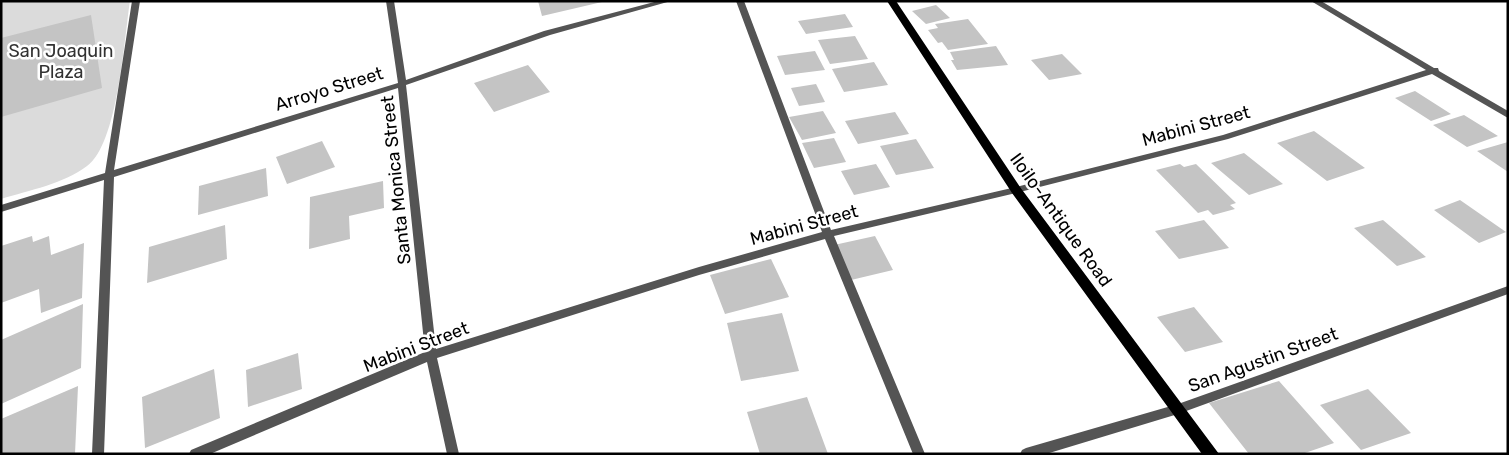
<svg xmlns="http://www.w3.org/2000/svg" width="1509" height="455" viewBox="0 0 1509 455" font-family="Rubik,sans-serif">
	<rect width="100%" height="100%" fill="#fff"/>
	<path fill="#dbdbdb" d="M1 1H130C124 39 118 144 87 166 63 184 30 190 1 199Z"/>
	<path fill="#c4c4c4" d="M538 1H601L602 2 542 16Z
		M936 5 950 18 926 24 912 11Z
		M845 14 853 27 806 34 798 21Z
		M91 15 102 88 1 117V38Z
		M968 19 988 44 948 50 942 42 938 43 928 30 938 28 935 24Z
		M855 36 868 59 830 64 818 40Z
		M996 46 1008 65 957 70 951 60H954L950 52Z
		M815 51 825 70 785 75 777 56Z
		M1062 54 1082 74 1049 80 1031 60Z
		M874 62 888 85 844 92 832 69Z
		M528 65 550 92 494 112 474 83Z
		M816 84 825 102 799 106 791 88Z
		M1415 91 1451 114 1431 121 1395 98Z
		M823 111 836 133 802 140 789 117Z
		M895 112 909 134 858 144 845 121Z
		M1464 115 1498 136 1467 147 1433 125Z
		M1314 131 1365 168 1327 181 1277 143Z
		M834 138 846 162 814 168 802 143Z
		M916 139 934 168 896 175 880 146Z
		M322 141 335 167 287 184 276 157Z
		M1508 142V172L1477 151Z
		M1244 153 1283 184 1249 195 1211 163Z
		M876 164 890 187 854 195 841 171Z
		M1180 164 1184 167 1196 164 1236 203 1230 205 1235 209 1213 215 1208 210 1198 213 1156 170Z
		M266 168 268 196 198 215 199 186Z
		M383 181 384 208 349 216 350 239 309 249 310 197Z
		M1460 200 1506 232 1479 243 1434 210Z
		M1204 220 1229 248 1179 259 1155 231Z
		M1383 220 1426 257 1397 266 1354 228Z
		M225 225 227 259 147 283 149 247Z
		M32 236 33 242 49 236 51 255 84 243 82 298 41 313 39 289 1 303V246Z
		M875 236 893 270 851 280 834 245Z
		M771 259 789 297 725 314 710 275Z
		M83 304 81 368 1 404V340Z
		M1194 307 1223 342 1185 352 1157 317Z
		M782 313 799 371 741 381 727 323Z
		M298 353 302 389 248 407 246 370Z
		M214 369 220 418 145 448 142 397Z
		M1279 381 1334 443 1302 454H1249L1209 403Z
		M78 386 75 454H1V419Z
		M1368 389 1411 433 1361 450 1320 405Z
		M807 397 828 454H760L747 412Z"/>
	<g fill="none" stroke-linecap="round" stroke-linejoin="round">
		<path fill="#545454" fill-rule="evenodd" d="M132 1H140L114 170 398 83 386 1H394L406 80 544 31 658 1H671L550 35 406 85 436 349 699 267 822 232 736 1H744L831 230 1016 187 1223 135 1426 70 1311 1H1321L1434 68H1438L1439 71 1508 111V118L1432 74 1228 139 1016 193 834 236 925 454H913L825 239 699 275 437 358 459 454H447L427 362 210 454H189L191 450 425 352 398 88 114 177 104 454H92L104 180 1 212V205L105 173Z
			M1508 286V294L1178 414 1046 454H1020L1022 450 1026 448 1178 404Z"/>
		<path fill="#000" fill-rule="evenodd" d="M887 1H896L1020 187 1219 454H1202L1012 193Z"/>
	</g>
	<g text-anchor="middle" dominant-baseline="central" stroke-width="5" stroke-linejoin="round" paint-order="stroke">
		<g font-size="18" fill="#323232" stroke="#fff">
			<text x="61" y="51">San Joaquin<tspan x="61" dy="21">Plaza</tspan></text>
		</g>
		<g font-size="18" fill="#000" stroke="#fff">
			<text transform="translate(329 89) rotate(-17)">Arroyo Street</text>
			<text transform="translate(1196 126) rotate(-15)">Mabini Street</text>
			<text transform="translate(396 180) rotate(-96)">Santa Monica Street</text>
			<text transform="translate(1061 220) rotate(54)">Iloilo-Antique Road</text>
			<text transform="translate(804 225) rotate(-15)">Mabini Street</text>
			<text transform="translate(416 347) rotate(-21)">Mabini Street</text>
			<text transform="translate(1263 360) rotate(-20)">San Agustin Street</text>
		</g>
	</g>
	<rect width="1509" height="455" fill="none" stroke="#000000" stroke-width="5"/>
</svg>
